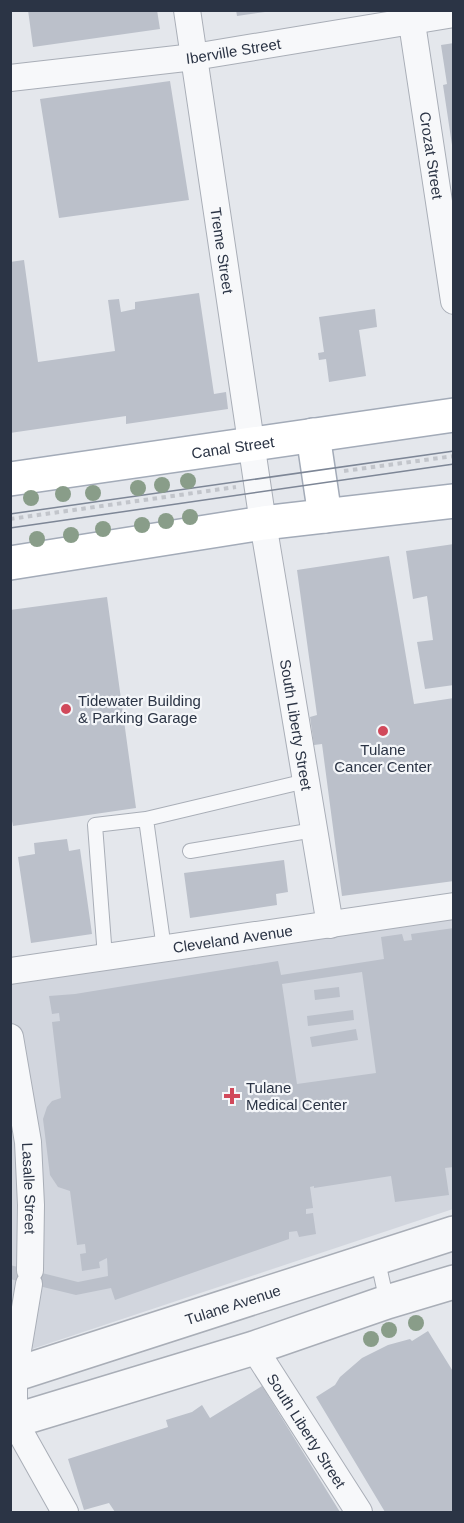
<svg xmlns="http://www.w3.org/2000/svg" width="464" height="1523" viewBox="0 0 464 1523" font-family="Arial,sans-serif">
	<rect width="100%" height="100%" fill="#e4e7ec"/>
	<path fill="#d2d6de" d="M453 919V1209L11 1356V983Z"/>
	<path fill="#bbc0ca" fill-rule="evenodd" d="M28 10H157L160 29 33 47Z
		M236 10H265V12L237 16Z
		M454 43V145H452L443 85 447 84 441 45Z
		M170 81 189 200 59 218 40 99Z
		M24 260 38 362 115 351 108 300 119 299 121 312 135 309V302L199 293 214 394 226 392 228 409 126 424V416L10 433V262Z
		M375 309 377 327 359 330 366 376 329 382 326 359 319 360 318 353 324 352 319 317Z
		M454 544V685L425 689 417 642 433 640 427 596 413 599 406 551Z
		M389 556 414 704 454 698V881L342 896 322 744 314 745 310 717 317 715 297 570Z
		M107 597 136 808 13 826 10 811V610Z
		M67 839 69 851 80 849 92 934 31 943 18 857 35 854 34 843Z
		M284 860 288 892 276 894 277 905 190 918 184 873Z
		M454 928V1167L445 1168 449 1195 395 1202 391 1176 314 1188V1186L310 1187 313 1208 306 1209V1214L313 1213 316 1234 299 1237 297 1231 289 1232V1239L115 1300 111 1288 76 1295 10 1279V1265L78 1282 108 1276 107 1258 99 1262 100 1268 82 1271 80 1254 86 1253 85 1244 77 1245 70 1191 58 1187 50 1175 43 1119 47 1107 52 1101 61 1098 52 1022 60 1021 59 1013 52 1014 49 996 75 994 278 961 281 975 384 959 381 937 402 934 404 941 412 940 411 934ZM362 972 376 1073 297 1084 282 984Z
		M339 987 340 997 315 1000 314 990Z
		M353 1010 354 1020 308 1026 307 1016Z
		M356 1029 358 1040 312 1047 310 1037Z
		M428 1331 454 1373V1512H385L316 1397 335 1385 340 1377 362 1358 388 1345 410 1339 412 1341Z
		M262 1386 340 1512H115L109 1503 84 1510 68 1459 168 1427 166 1420 192 1412 202 1405 210 1418Z"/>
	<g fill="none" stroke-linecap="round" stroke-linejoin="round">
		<g stroke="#a9aeb7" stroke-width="16">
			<path id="service" d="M146 819 306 781
				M190 851 314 830
				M105 957 95 825 146 819 164 949
				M377 1257 387 1302"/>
		</g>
		<g stroke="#a9aeb7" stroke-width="28">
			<g id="minor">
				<path id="s1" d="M187 10 263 523 330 925"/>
				<path id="s2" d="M410 10 454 301"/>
				<path id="s3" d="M10 78 194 57 454 14"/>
				<path id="s4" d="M10 971 454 906"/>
				<path id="s5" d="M10 1037 28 1142 31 1205 30 1270"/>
				<path d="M29 1284 14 1374V1421L65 1512"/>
				<path id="s6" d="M254 1348 359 1512"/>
			</g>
		</g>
		<g stroke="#a9aeb7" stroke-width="36">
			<g id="tertiary">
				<path id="s7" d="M10 1376 454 1233"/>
				<path d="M10 1422 254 1348 387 1302 454 1282"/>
			</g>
		</g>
		<g stroke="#a3abb8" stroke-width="36">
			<g id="primary">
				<path d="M313 435 325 516"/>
				<path id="s8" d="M10 479 454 415"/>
				<path d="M10 563 263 523 454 501"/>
			</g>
		</g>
		<path stroke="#c2c5cb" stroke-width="4" stroke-dasharray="4.5 4.5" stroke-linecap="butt" d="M344 471 454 456
			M10 519 236 487"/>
		<use href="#service" stroke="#f7f8fa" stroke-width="14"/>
		<use href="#minor" stroke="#f7f8fa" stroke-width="26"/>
		<use href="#tertiary" stroke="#f7f8fa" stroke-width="33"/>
		<use href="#primary" stroke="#fff" stroke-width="33"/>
		<path stroke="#7d8696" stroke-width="1.5" d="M10 514 454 451
			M10 528 454 464"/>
	</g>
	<g fill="#899d89">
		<circle cx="188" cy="481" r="8"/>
		<circle cx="162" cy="485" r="8"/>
		<circle cx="138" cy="488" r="8"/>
		<circle cx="93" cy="493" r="8"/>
		<circle cx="63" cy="494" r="8"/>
		<circle cx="31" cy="498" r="8"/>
		<circle cx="190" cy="517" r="8"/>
		<circle cx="166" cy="521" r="8"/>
		<circle cx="142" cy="525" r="8"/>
		<circle cx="103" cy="529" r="8"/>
		<circle cx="71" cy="535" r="8"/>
		<circle cx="37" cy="539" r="8"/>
		<circle cx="416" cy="1323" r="8"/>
		<circle cx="389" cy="1330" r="8"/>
		<circle cx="371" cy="1339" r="8"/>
	</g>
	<g fill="#d1495b" stroke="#f4f6f9" stroke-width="2">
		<circle cx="66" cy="709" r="6"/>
		<circle cx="383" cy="731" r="6"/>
		<path d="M229 1087h6v6h6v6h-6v6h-6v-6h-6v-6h6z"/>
	</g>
	<g text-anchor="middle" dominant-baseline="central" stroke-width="4.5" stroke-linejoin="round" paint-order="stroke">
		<g font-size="15" fill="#2b3445" stroke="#f4f6f9">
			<text stroke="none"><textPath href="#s3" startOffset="225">Iberville Street</textPath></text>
			<text stroke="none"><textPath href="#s2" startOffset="147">Crozat Street</textPath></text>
			<text stroke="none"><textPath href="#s1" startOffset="243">Treme Street</textPath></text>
			<text stroke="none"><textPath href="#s8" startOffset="225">Canal Street</textPath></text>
			<text stroke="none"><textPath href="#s1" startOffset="723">South Liberty Street</textPath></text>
			<text stroke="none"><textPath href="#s4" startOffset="225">Cleveland Avenue</textPath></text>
			<text stroke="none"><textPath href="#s5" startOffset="153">Lasalle Street</textPath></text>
			<text stroke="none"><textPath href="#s7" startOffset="234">Tulane Avenue</textPath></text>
			<text stroke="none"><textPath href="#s6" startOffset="98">South Liberty Street</textPath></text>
		</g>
		<g font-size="15" fill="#2b3445" stroke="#f4f6f9" text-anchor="start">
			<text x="78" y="700">Tidewater Building<tspan x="78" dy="17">&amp; Parking Garage</tspan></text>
			<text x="383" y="749" text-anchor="middle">Tulane<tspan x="383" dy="17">Cancer Center</tspan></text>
			<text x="246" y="1087">Tulane<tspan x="246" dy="17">Medical Center</tspan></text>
		</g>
	</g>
	<rect width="464" height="1523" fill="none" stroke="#2b3445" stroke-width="24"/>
</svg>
